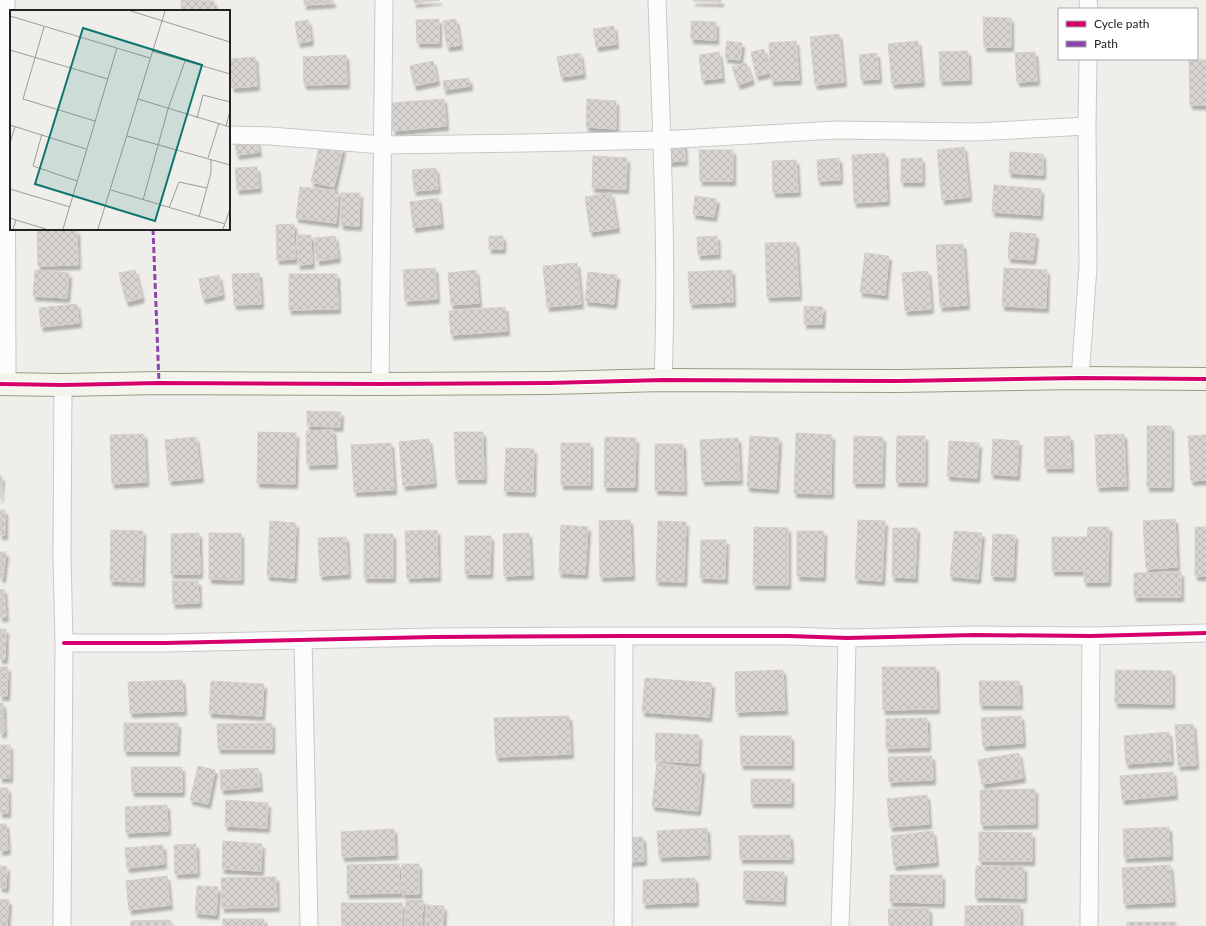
<svg xmlns="http://www.w3.org/2000/svg" width="1206" height="926" font-family="Lato,sans-serif">
<style>
.building{fill:url(#building-cross-hatch);stroke:#d3d0cc;filter:url(#shadow)}
.lines{fill:none;stroke-linecap:round;stroke-linejoin:round}
.street-casing{stroke:#c9c8c7;stroke-width:19}
.secondary-casing{stroke:#999a82;stroke-width:24}
.street{stroke:#fdfcfc;stroke-width:17}
.secondary{stroke:#f4f4ed;stroke-width:22}
.quiet{stroke:#8e44ad;stroke-width:3;stroke-dasharray:6 3;stroke-linecap:butt}
.cycleway-casing{stroke:#fff;stroke-width:6}
.cycleway{stroke:#d6006c;stroke-width:4}
.inset-road{fill:none;stroke:#9e9c9b;stroke-width:1}
.view{fill:#0f766e;fill-opacity:0.15;stroke:#0f766e;stroke-width:2}
.inset-edge{fill:none;stroke:#222;stroke-width:2}
</style>
<defs>
<pattern id="building-cross-hatch" width="8" height="8" patternUnits="userSpaceOnUse"><rect width="8" height="8" fill="#d7d4d2"/><path d="M0 0l8 8M0 8l8-8" fill="none" stroke="#b8b6b4"/></pattern>
<filter id="shadow"><feDropShadow dx="2.5" dy="4.5" stdDeviation="1" flood-color="#0004"/></filter>
</defs>
<rect width="100%" height="100%" fill="#f0eeeb"/>
<path class="building" d="M181 0 214 1V11H181Z
M304 0H333V3L304 5Z
M414 0H440L414 3Z
M693 0H721V2L693 1Z
M983 17 1011 18V47H984Z
M439 19V43H417L416 20Z
M456 19 460 45 447 47 443 21Z
M308 20 311 41 298 43 295 22Z
M691 21 716 22V40L691 39Z
M614 26 616 44 596 47 593 29Z
M839 34 844 82 815 85 810 37Z
M727 41 742 43 740 60 725 58Z
M796 41 799 80 771 81 769 43Z
M918 41 922 82 892 84 888 44Z
M764 49 769 73 756 76 751 52Z
M968 51 969 80 940 81 939 52Z
M719 52 722 78 702 80 699 55Z
M1035 52 1037 81 1017 82 1015 53Z
M580 53 583 74 561 77 557 57Z
M877 53 879 79 861 80 859 55Z
M346 55 347 84 304 85 303 57Z
M255 57 257 86 232 88 229 59Z
M1189 60H1206V105H1190Z
M433 61 437 81 414 86 410 66Z
M746 63 752 80 738 85 732 67Z
M469 78 470 86 444 90 443 81Z
M444 99 446 126 393 131 391 103Z
M587 99 616 101V129L586 127Z
M257 140 259 152 237 155 235 143Z
M320 143 343 148 334 187 311 182Z
M684 143 685 161 666 162 665 144Z
M964 147 969 197 942 200 937 150Z
M699 150H733V181H700Z
M1010 152 1043 154V175L1009 173Z
M885 153 887 201 854 203 852 155Z
M593 156 627 158 626 189 592 188Z
M839 158 840 180 818 181 817 160Z
M922 158V182H901V159Z
M796 160 798 192 773 193 772 161Z
M257 167 259 188 237 190 235 168Z
M436 168 438 189 414 191 412 170Z
M994 185 1041 189 1040 215 992 212Z
M300 187 339 191 336 223 296 218Z
M341 193H360L359 226 341 225Z
M611 193 617 228 590 232 585 197Z
M695 196 717 199 714 217 693 214Z
M438 198 441 224 413 228 410 202Z
M294 224 295 259 277 260 276 225Z
M77 230 78 265 38 266 37 231Z
M1010 232 1036 234 1033 260 1008 258Z
M297 235H311L312 264 298 265Z
M335 236 338 258 317 261 314 238Z
M489 236H503V249H489Z
M717 236 718 254 698 255 697 237Z
M796 242 799 296 767 297 765 243Z
M963 244 967 305 940 307 936 245Z
M865 253 889 256 885 295 860 292Z
M577 263 581 304 547 307 543 266Z
M435 268 437 299 405 301 403 270Z
M1004 268 1047 270 1046 308 1002 306Z
M35 270 69 273 67 298 33 296Z
M135 270 142 298 126 302 119 273Z
M476 270 479 303 451 305 448 273Z
M732 270 733 302 690 304 688 272Z
M928 271 931 309 905 311 902 273Z
M588 272 617 275 614 304 585 301Z
M259 273 261 304 234 305 232 274Z
M289 274H337L338 309 289 310Z
M219 275 222 295 203 299 199 279Z
M77 304 79 323 41 327 39 308Z
M804 306 823 307 822 324H804Z
M505 307 507 331 451 335 449 311Z
M307 411 341 412 340 427 307 426Z
M1147 426H1171V487H1147Z
M333 430 335 464 307 465 306 431Z
M258 432 296 433 295 484 257 483Z
M454 432H483L484 479H456Z
M796 433 832 435 831 494 794 493Z
M144 434 146 482 112 484 110 435Z
M1124 434 1126 486 1097 487 1095 435Z
M1206 435V480L1191 481 1188 436Z
M750 436 779 438 776 489 747 487Z
M854 436 883 437 882 483H853Z
M897 436H925V482H896Z
M1070 436 1071 468H1045L1044 437Z
M196 437 201 478 169 481 165 440Z
M605 437 636 438 635 487H604Z
M738 438 740 480 702 481 700 440Z
M429 439 434 483 403 486 399 442Z
M993 439 1019 441 1017 476 991 474Z
M949 441 979 443 977 478 947 476Z
M391 443 394 490 354 492 351 445Z
M561 443H590V485H561Z
M655 444H683L684 491 655 490Z
M506 448 534 449 533 492 504 491Z
M0 476H2L0 498Z
M0 510H5V535H0Z
M1175 519 1177 567 1146 569 1143 521Z
M630 520 632 576 600 577 599 521Z
M858 520 885 521 882 581 855 579Z
M270 521 296 523 294 578 267 576Z
M658 521 686 522 684 582 656 581Z
M561 525 588 527 585 574 559 573Z
M754 527 788 528V585H753Z
M1088 527H1109L1108 582H1084V571H1052V537H1087Z
M1195 527H1206V576H1195Z
M893 528H917L915 578 892 577Z
M111 530 143 531 142 582 110 581Z
M437 530 438 577 407 578 405 531Z
M797 531H824L823 577 797 576Z
M954 531 982 533 978 579 950 576Z
M199 533 200 574H171V534Z
M209 533H241V580L209 579Z
M529 533 531 575 504 576 503 534Z
M364 534H393V578H364Z
M993 534 1015 535 1013 577 991 576Z
M465 536H491L490 574H465Z
M346 537 348 574 320 576 318 538Z
M701 540H726L725 579 700 578Z
M0 552H6L3 578 0 577Z
M1181 572V597H1134V573Z
M172 581H198L199 603 173 604Z
M4 589 6 617H0V590Z
M0 629H6L5 659H0Z
M0 667H8L7 696H0Z
M882 667H936L937 709 883 710Z
M783 670 785 710 736 712 735 672Z
M1115 670 1172 671V704L1115 703Z
M645 678 712 683 709 717 642 712Z
M182 680 184 711 130 713 128 682Z
M211 681 264 684 262 716 209 713Z
M979 681H1019L1020 705H980Z
M0 703H3L4 733H0Z
M569 716 571 754 496 757 494 718Z
M1021 716 1023 743 983 746 981 718Z
M927 718 928 747 886 748V719Z
M124 723H178L177 751H124Z
M272 723V749H218L217 724Z
M1193 724 1196 765 1178 766 1175 725Z
M1169 732 1171 761 1126 764 1124 736Z
M656 733 699 735 698 763 655 761Z
M740 736H791V765H741Z
M0 745H10V778H0Z
M1019 753 1023 778 982 784 978 760Z
M932 756 933 780 889 782 888 757Z
M657 763 702 769 698 811 652 806Z
M198 766 215 770 208 804 190 800Z
M131 767H182V792H132Z
M258 768 260 787 221 790 220 770Z
M1173 772 1175 795 1122 800 1120 776Z
M751 779H791V803H751Z
M0 788H8V813H0Z
M1035 789V824L981 825 980 790Z
M927 795 929 824 890 827 887 799Z
M226 800 268 803 267 828 225 826Z
M167 805 168 831 126 833 125 807Z
M0 824H6L8 850 0 851Z
M1169 827 1170 856 1124 858 1123 829Z
M707 828 708 855 659 857 657 831Z
M394 829 395 855 342 857 341 832Z
M933 831 936 862 894 866 891 836Z
M979 832 1032 833V861H979Z
M790 835 791 859H740L739 836Z
M643 837 644 861 628 862 626 838Z
M223 841 262 844 261 871 222 869Z
M196 844 197 873 175 874 174 845Z
M163 845 164 864 127 868 125 848Z
M399 864 400 893 347 894V865Z
M402 864H419V894H402Z
M1170 865 1173 902 1124 904 1122 868Z
M0 866 7 867 6 888 0 887Z
M976 866 1024 867V898L975 897Z
M744 871 784 872 783 901 743 899Z
M890 875H942V903L890 902Z
M167 876 170 905 129 910 126 881Z
M276 877 277 907 222 908 221 878Z
M695 878 696 902 643 904V880Z
M197 886 218 887 216 915 195 913Z
M0 899 9 900 7 926H0Z
M406 900H423L422 926H405Z
M341 903H402V926H342Z
M427 905 444 906 443 926H426Z
M1020 905V926H965V906Z
M929 908V926H889L888 909Z
M223 919H264V926H223Z
M170 920 171 926H131V921Z
M1127 922H1176V926H1127Z"/>
<g class="lines">
<defs>
<path id="street" d="M6 0C7 128 6 256 7 384
M657 0C661 126 668 254 663 380
M1088 0 1089 9
M229 135 270 136 383 145 526 143 662 140 836 130 975 132 1087 126
M1080 378 1088 267 1087 126 1088 59
M380 384 384 0
M303 640 309 926
M64 643H165L434 637 624 636H789L847 638 974 635 1091 636 1206 633
M62 926 64 643 62 557 63 385
M623 926 624 636
M840 926 844 804 847 638
M1089 926 1091 636"/>
<path id="secondary" d="M0 384 63 385 159 383 380 384 549 383 663 380 898 381 1080 378 1206 379"/>
</defs>
<use href="#street" class="street-casing"/>
<use href="#secondary" class="secondary-casing"/>
<use href="#street" class="street"/>
<use href="#secondary" class="secondary"/>
<path class="quiet" d="M153 229 159 383"/>
<defs>
<path id="cycleway" d="M0 384 63 385 159 383 380 384 549 383 663 380 898 381 1080 378 1206 379
M64 643H165L434 637 624 636H789L847 638 974 635 1091 636 1206 633"/>
</defs>
<use href="#cycleway" class="cycleway-casing"/>
<use href="#cycleway" class="cycleway"/>
</g>
<g transform="translate(10 10)">
<rect width="220" height="220" fill="#f0eeeb"/>
<path class="inset-road" d="M121 1 220 32M0 6 140 48M34 17 13 89 85 111M0 40 98 69M142 41 220 64M128 89 220 117M187 108 193 85 220 92M0 115 76 139M216 116 220 101M32 124 23 156 67 171M117 126 220 155M0 133 5 116M198 148 209 113M0 179 60 197M101 180 215 214M133 190 158 99 175 51M159 198 169 172 197 178M189 207 201 163V149M0 208 6 210 3 219M6 210 36 219M53 219 107 38M88 219 155 1M213 219 220 199"/>
<path class="view" d="M73 18 192 55 145 211 25 174Z"/>
<rect width="220" height="220" class="inset-edge"/>
</g>
<rect x="1058" y="8" width="140" height="52" fill="#ffffff" stroke="#a7a7a7"/>
<rect x="1066" y="21" width="20" height="6" fill="#d6006c" stroke="#a7a7a7"/>
<text x="1094" y="28" font-size="12" fill="#222222">Cycle path</text>
<rect x="1066" y="41" width="20" height="6" fill="#8e44ad" stroke="#a7a7a7"/>
<text x="1094" y="48" font-size="12" fill="#222222">Path</text>
</svg>
